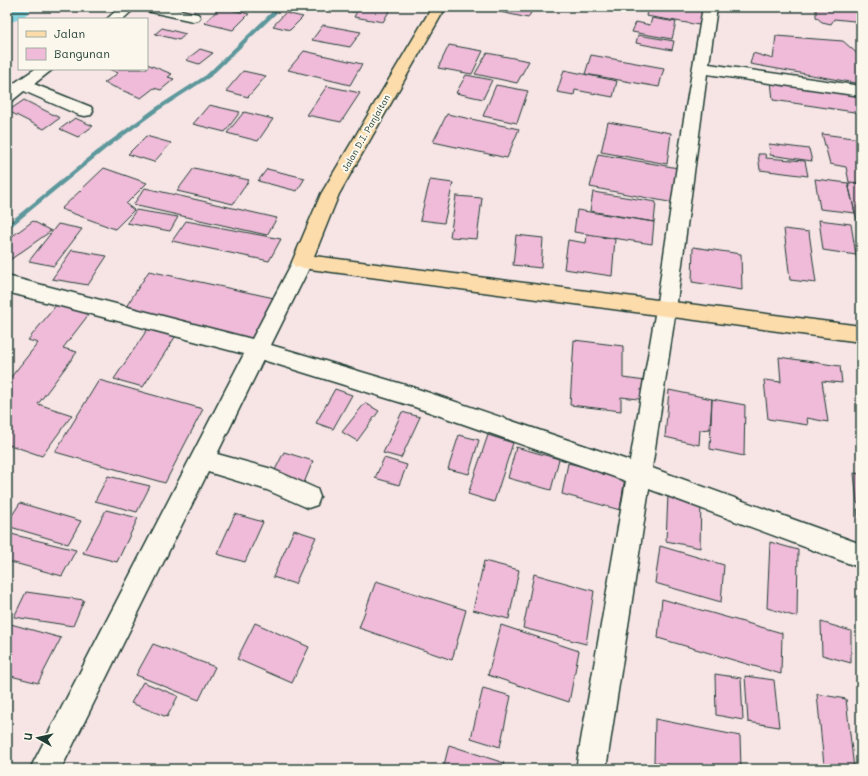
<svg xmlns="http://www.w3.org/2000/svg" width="868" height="776" font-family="Mali,sans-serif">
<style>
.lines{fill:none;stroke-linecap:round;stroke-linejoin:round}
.stream{fill:#5b979b;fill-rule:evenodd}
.river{fill:#83d3e0;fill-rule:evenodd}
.building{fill:#efbbd8;stroke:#1f3d34}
.minor-casing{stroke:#1f3d34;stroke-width:3}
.primary-casing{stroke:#1f3d34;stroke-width:3}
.minor{fill:#fbf7ec;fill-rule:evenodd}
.primary{fill:#fddcac;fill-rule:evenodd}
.labels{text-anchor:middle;stroke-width:4;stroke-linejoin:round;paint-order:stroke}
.far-street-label{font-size:9px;fill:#1f3d34;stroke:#fbf7ec}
</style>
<rect width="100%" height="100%" fill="#f7e5e6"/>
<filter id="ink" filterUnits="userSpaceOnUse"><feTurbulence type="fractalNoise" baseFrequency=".025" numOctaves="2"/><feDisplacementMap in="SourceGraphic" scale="8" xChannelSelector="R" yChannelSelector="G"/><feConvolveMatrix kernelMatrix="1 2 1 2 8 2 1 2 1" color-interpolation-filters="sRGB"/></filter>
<g filter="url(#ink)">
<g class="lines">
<path class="stream" d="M277 7H283L210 77 159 110 107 148 7 230V224L103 146 155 108 206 75Z"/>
<path class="river" d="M7 7H33C26 17 18 20 7 23Z"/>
</g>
<path class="building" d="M221 7 249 14 233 30 204 23Z
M321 7H357L354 12Z
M359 7H386L391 8 383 22 354 17Z
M498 7H534L528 18 496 11Z
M648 7H707L705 26 646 16Z
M816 7H861V27L854 21 834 19 831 24 822 22 816 17Z
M285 13 303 17 290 30 273 26Z
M652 18 676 22 672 39 632 32 636 22 650 25Z
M323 25 361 32 350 47 312 40Z
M162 28 186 34 179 40 155 34Z
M638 35 674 41 672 50 636 43Z
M776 36 843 41 861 57V84L750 64 753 53 773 59Z
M449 45 483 51 472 74 438 68Z
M200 49 213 53 199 64 186 60Z
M304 51 362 64 350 85 288 70Z
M487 53 529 61 517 83 475 74Z
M591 55 664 68 659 87 585 74Z
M147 64 172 74 168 77 174 79 161 90 154 88 141 98 104 83 118 73 109 69H147Z
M564 70 617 81 613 97 575 90 574 95 557 92Z
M243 71 266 76 248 97 226 91Z
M466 75 492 80 483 99 456 93Z
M771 81 861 97V113L773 100Z
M496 85 528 91 517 123 483 116Z
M327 86 360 93 341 122 307 115Z
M24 100 60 118 44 129 8 111Z
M209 105 240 112 225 132 193 124Z
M244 112 273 119 258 141 227 133Z
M447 114 519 129 507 158 433 142Z
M75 118 93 126 78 137 60 129Z
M608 122 671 133 667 164 601 152Z
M822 134 861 139V183L849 182 846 167 830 164Z
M146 136 171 143 154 162 128 154Z
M769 144 809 149 812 161 770 155Z
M598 154 678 168 674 203 590 187Z
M758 154H765L766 158 805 161 808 176 760 170Z
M104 168 147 183 126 204 134 210 115 229 61 209Z
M194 168 249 180 233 204 177 191Z
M267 169 305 178 297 191 258 181Z
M815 179 848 183 855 213 820 209Z
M430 180 453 183 444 223 420 220Z
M848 183 861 184V232L855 213Z
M145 188 277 218 267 235 133 205Z
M593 192 656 202 654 222 590 211Z
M456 196 482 198 477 239 450 237Z
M136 210 178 217 170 231 127 223Z
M577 210 654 222 652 244 574 232Z
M819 220 851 224 856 255 823 250Z
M33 221 51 231 7 262V240Z
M186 221 281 239 269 261 172 241Z
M58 224 82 229 54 266 29 261Z
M784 229 809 232 816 283 790 280Z
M516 235 543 238 541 268 513 265Z
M587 235 615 239 612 276 564 269 568 240 586 243Z
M693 247 741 254 742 290 692 282Z
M72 250 107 256 88 285 52 279Z
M856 255H861V283Z
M149 271 274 298 253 339 124 310Z
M57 304 89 314 63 348 77 352 38 404 72 415 42 456 7 444V382L38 343 28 340Z
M149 327 177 334 143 387 114 379Z
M574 340 623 346V378L646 381 647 400 621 397V411L570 405Z
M779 357 840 366 842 383 822 381 828 422 807 418 808 425 768 419 764 380 781 382Z
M99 380 203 409 165 483 55 452Z
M335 389 352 395 333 429 316 423Z
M669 390 712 399 710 429 700 430 699 445 665 437Z
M712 399 745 405 744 456 710 449Z
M365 403 379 411 357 441 342 432Z
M402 412 420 417 401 458 383 453Z
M459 435 479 440 469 474 448 469Z
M488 435 513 443 494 502 468 494Z
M516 447 559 459 551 490 508 478Z
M284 452 313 461 304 483 273 474Z
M384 458 407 465 399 485 375 478Z
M568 463 625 477 620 510 562 494Z
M854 473 861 474V504L857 503Z
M108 476 150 486 137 512 95 501Z
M668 494 701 500 700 548 666 541Z
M20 503 81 521 68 544 7 526V523Z
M857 509 861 510V545Z
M106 510 138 518 117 562 83 553Z
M235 514 263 522 245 562 217 554Z
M294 530 316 537 295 584 273 577Z
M7 533 76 550 62 576 7 561Z
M770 542 798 550 797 617 767 608Z
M660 546 724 565 721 602 655 583Z
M484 561 519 570 509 619 473 610Z
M534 574 594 591 586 644 523 628Z
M376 581 466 610 452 660 359 628Z
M26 592 84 600 73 626 14 617Z
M662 599 782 633 781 674 658 638Z
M821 622 851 631V663L822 655Z
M7 623 61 638 38 683 7 675Z
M255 623 309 647 292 683 237 659Z
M501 625 579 651 569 702 488 675Z
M153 644 215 667 199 700 136 675Z
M715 674 741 678 743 720 716 715Z
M745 676 774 680 779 727 748 722Z
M143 682 178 696 167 717 131 703Z
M483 688 511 696 500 747 471 738Z
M817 694 846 699 854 769H843L824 765Z
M655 719 740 736 741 769H688L654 762Z
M449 745 504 763 502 769H443Z"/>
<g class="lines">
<defs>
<path id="minor" d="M120 7H136L123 19H107Z
M140 7H167L198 14 200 17 198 20 193 21 142 10Z
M703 7H717L709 64 861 86V96L707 74 676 309 652 468 861 544V568L649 489 606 769H576L626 481 412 406 263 360 217 454 272 469 317 489 320 497 317 505 308 508 267 490 208 472 61 769H30L244 354 7 292V276L252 339 295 257 302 255 309 257 312 262 271 345 412 387 630 461 656 309 683 125Z
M35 69H53L34 84 91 107 93 111 91 115 85 116 79 115 24 91 13 100 7 101V88Z"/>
<path id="primary" d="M432 7H446L339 194 314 256 861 326V342L295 267 292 262 321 194Z"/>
</defs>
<use href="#minor" class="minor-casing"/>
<use href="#primary" class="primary-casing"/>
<use href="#minor" class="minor"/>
<use href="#primary" class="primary"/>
</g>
</g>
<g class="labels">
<g class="far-street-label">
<text transform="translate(366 133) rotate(-60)" y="3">Jalan D.I. Panjaitan</text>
</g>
</g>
<rect width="868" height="776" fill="none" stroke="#fbf7ec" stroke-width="24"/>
<rect x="12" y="12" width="844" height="752" fill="none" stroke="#1f3d34" stroke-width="1.5" filter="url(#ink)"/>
<rect x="18" y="18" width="130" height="52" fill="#fbf7ec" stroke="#a3ada2"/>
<rect x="26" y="31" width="20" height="6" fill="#fddcac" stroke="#a3ada2"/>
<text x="54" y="38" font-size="12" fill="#1f3d34">Jalan</text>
<rect x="26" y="48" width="20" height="12" fill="#efbbd8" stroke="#a3ada2"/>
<text x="54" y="58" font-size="12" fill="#1f3d34">Bangunan</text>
<g transform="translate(38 738) rotate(278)" stroke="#fbf7ec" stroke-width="3" paint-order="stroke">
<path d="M0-3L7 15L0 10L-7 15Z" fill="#1f3d34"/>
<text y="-6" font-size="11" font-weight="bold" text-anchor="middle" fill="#1f3d34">U</text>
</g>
</svg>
